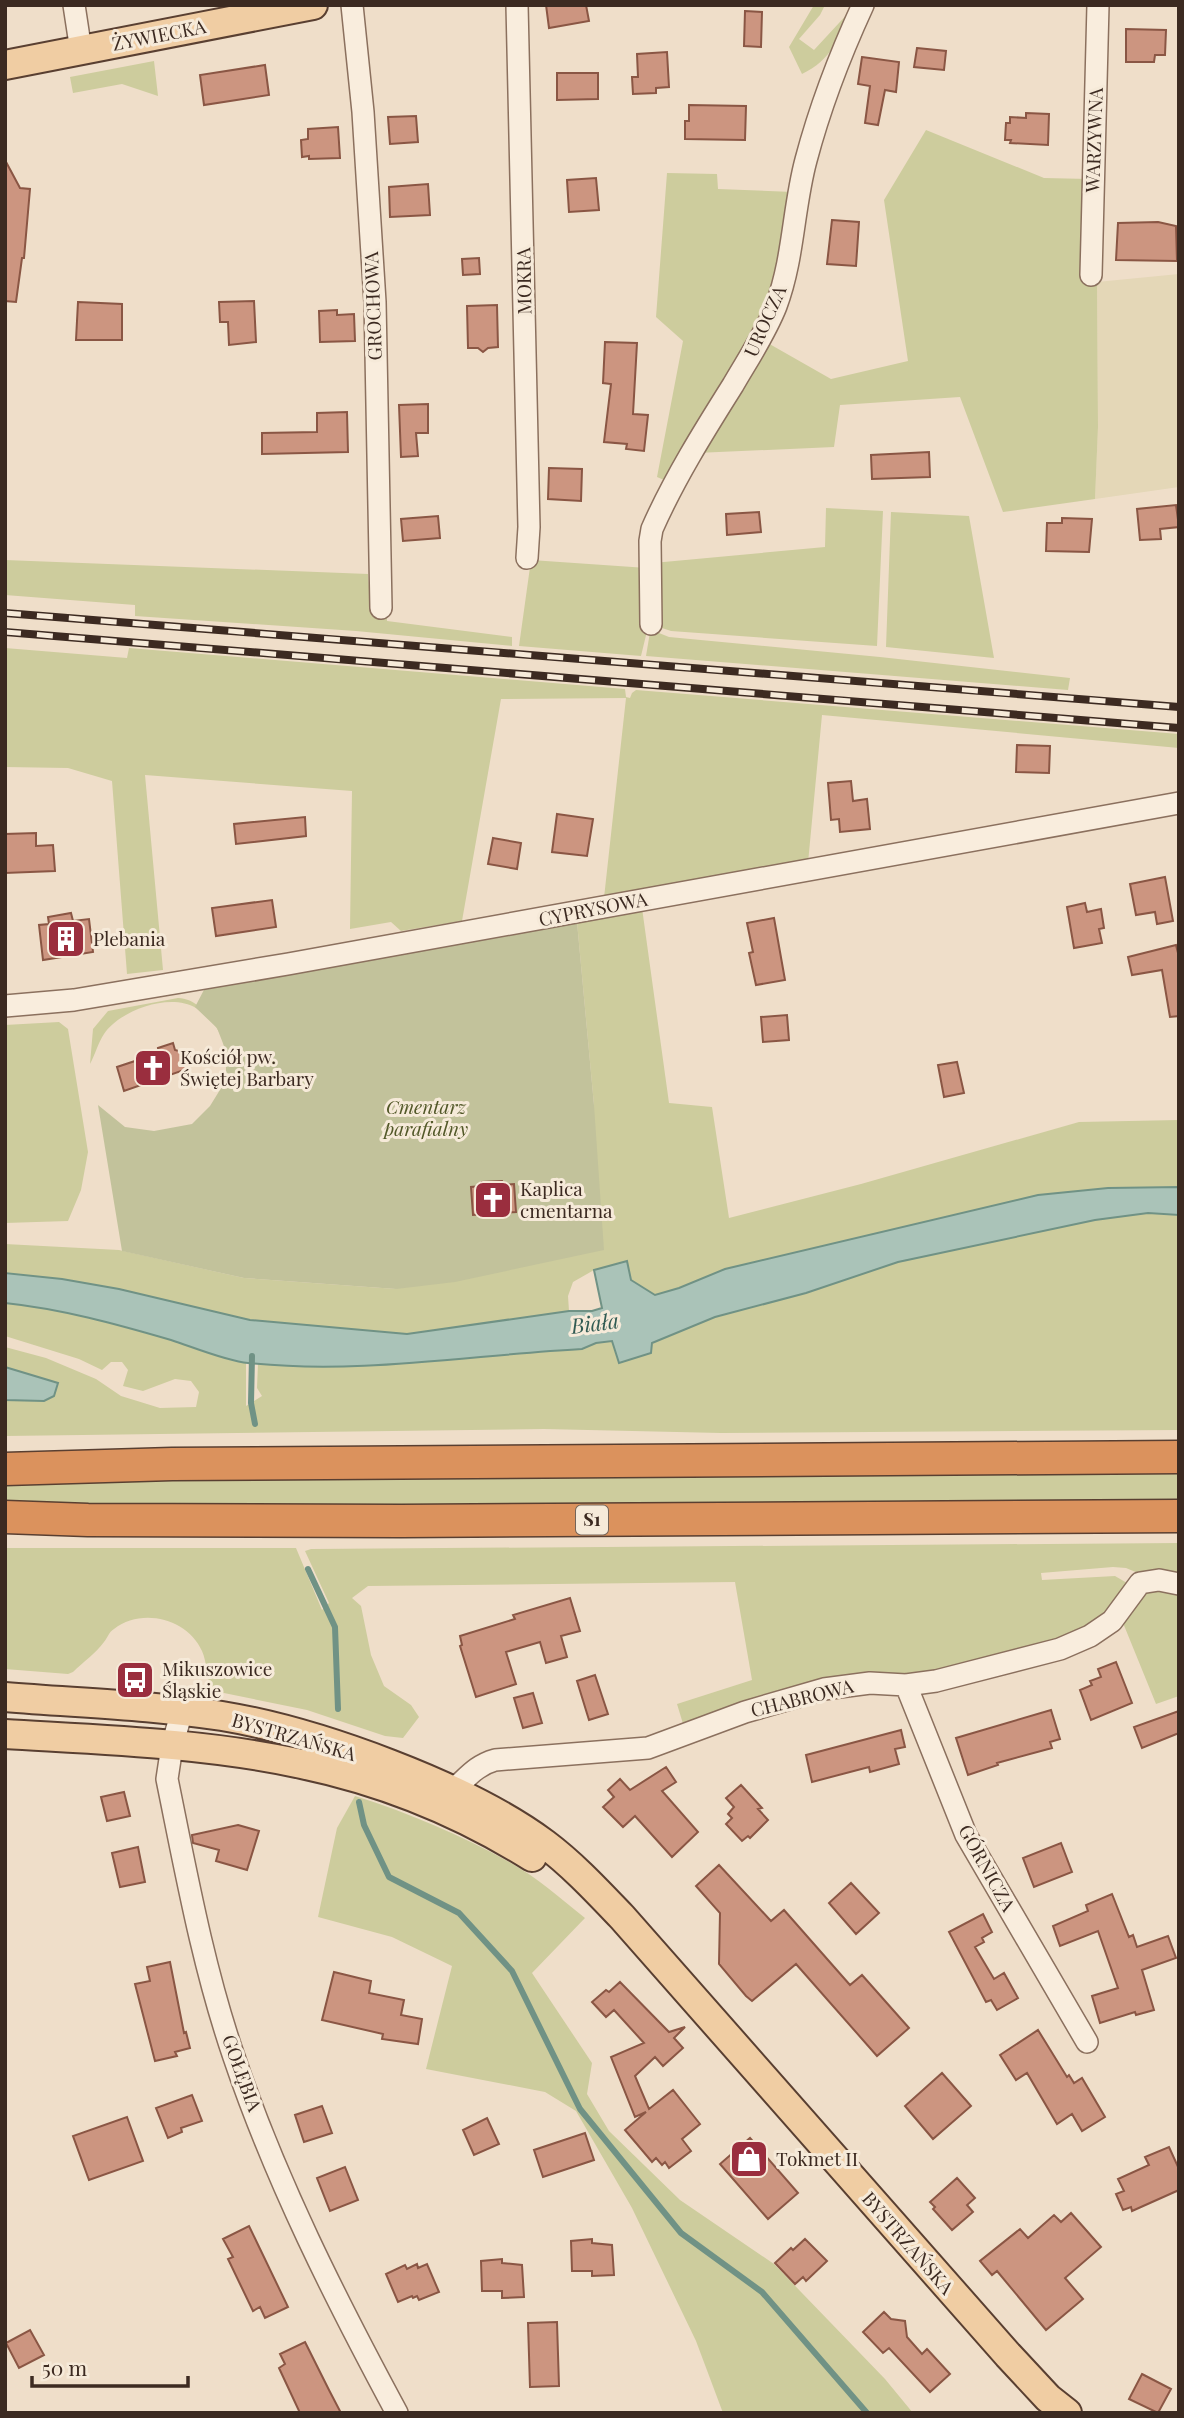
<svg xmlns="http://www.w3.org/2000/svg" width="1184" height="2418" font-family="'Playfair Display',serif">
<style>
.farmland{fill:#e4d7b7}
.green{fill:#cdcc9d}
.cemetery{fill:#c2c29b}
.water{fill:#aac3b8;stroke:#709285;stroke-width:2}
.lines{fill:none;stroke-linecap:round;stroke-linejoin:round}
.stream{stroke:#709285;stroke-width:6}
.building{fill:#cc9580;stroke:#8a5644;stroke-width:2}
.minor-casing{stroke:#8b705e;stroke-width:24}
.major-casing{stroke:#593f31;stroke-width:32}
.highway-casing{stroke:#593f31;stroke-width:35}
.minor{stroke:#f9eddd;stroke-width:21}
.major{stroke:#f0cda3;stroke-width:28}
.highway{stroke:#db925d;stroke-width:32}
.rail-casing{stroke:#3c2a21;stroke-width:8}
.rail{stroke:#f6ead9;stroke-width:5;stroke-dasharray:16;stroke-linecap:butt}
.labels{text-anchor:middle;stroke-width:6;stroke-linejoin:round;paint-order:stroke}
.shield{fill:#f6ead9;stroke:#746458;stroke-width:2}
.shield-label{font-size:18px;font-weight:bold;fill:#3c2a21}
.street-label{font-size:19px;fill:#3c2a21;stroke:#f6ead9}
.poi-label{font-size:19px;fill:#3c2a21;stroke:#f6ead9;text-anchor:start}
.park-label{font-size:19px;font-style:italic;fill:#525828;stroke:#f6ead9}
.water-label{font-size:21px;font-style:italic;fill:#315b53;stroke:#f6ead9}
</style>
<rect width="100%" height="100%" fill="#efdec9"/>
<path class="farmland" d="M1179 274V487L1095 499 1098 427 1097 282Z"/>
<path class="green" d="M814 5H825L820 15 799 39 814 50 851 10C839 39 831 60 802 74L789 47Z
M154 61 158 96 122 84 73 93 70 77Z
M926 130 1044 178 1089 179 1097 282 1098 427 1095 499 1003 512 960 397 840 405 834 447 696 453 766 342 831 379 908 361 884 200Z
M667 173 717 174 718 189 793 192 772 305 671 483 657 477 683 341 656 317Z
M826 508 883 511 877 646 671 631 659 627 653 563 825 547Z
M891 512 969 516 994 658 886 647Z
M5 560 368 574 371 612 387 616V621L512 637V646L356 631 135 616V605L5 595Z
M531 560 647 568 648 627 641 656 519 646Z
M654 631 669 637 880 657 1070 678 1068 690 646 656 650 632Z
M5 648 127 658 129 648 625 689 626 697 630 698 632 693 636 690 1179 734V748L822 715 808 863 604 898 626 698 501 699 462 921 401 931 391 922 350 929 352 791 145 775 163 970 127 974 112 781 68 768 5 767Z
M642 908 669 1103 712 1107 729 1218 861 1184 1079 1122 1179 1120V1187L1108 1188 1038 1195 725 1269 679 1288 655 1295 631 1280 626 1261 594 1270 573 1282 568 1296 569 1311 407 1334 250 1320 119 1289 62 1279 5 1273V1244L119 1250 244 1278 396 1289 594 1105 577 922Z
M178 998C203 999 206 1023 228 1027L226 1080C226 1062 227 1042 216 1027 212 1021 203 1013 196 1008 170 992 120 1010 104 1034 98 1043 95 1055 90 1064L93 1029 108 1011Z
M59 1022 68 1029 88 1152 81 1190 68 1221 5 1223V1025Z
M1148 1213 1179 1215V1430L721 1433 544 1429 5 1436V1400L44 1401 57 1383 5 1367V1347L46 1358 96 1379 121 1396 160 1408 196 1407 199 1392 191 1381 175 1379 143 1391 123 1386 128 1370 122 1362H111L102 1370 79 1359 5 1336V1303C88 1312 167 1338 246 1363V1406L262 1396 257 1388 258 1363C367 1372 474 1355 582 1349L596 1343 612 1341 618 1362 652 1343 715 1317 806 1293 898 1262 1095 1220Z
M1179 1470V1503L652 1507 5 1504V1483L232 1476Z
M1179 1543V1575L1163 1572 1138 1573 1126 1568 1113 1567 1041 1573 1042 1580 1115 1576 1127 1583 1128 1587 1105 1617 1061 1643 684 1727 677 1704 752 1680 735 1582 368 1586 352 1598 361 1606 371 1655 384 1686 411 1705 419 1717 403 1738 385 1736 307 1710 219 1692 211 1687C206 1676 207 1662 202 1651 188 1619 142 1607 114 1629 109 1632 108 1637 104 1642 96 1653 83 1662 73 1672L68 1674 5 1669V1548H296L322 1610 329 1603 305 1551 311 1549Z
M1151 1587 1179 1592V1696L1156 1704 1121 1618Z
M355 1796C409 1813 461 1835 511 1863 538 1878 561 1899 585 1918L532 1973 592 2063 587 2094 609 2131 680 2200 774 2264 885 2379 913 2413H723L696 2341 632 2208 576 2111 545 2092 426 2069 452 1966 392 1937 318 1917 337 1828Z"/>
<path class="cemetery" d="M577 922 594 1105 604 1250 455 1282 396 1289 244 1278 122 1251 98 1105 125 1127 154 1131 192 1124 210 1106 226 1080V1051L217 1028 195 1007 206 986Z"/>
<path class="water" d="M1179 1187V1215L1148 1213 1095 1220 898 1262 806 1293 715 1317 652 1343 651 1353 619 1363 612 1341 596 1343 582 1349C471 1355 359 1375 248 1363 226 1361 193 1347 171 1340 116 1324 62 1309 5 1303V1273L62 1279 119 1289 250 1320 407 1334 569 1311H592L602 1308 594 1270 627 1261 631 1280 655 1295 679 1288 725 1269 1038 1195 1108 1188Z
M5 1367 58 1383 54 1396 44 1401 5 1400Z"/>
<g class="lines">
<path class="stream" d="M252 1356 251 1403 255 1424
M308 1569 335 1627 338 1709
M359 1802 364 1825 389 1877 459 1913 512 1971 580 2109 681 2233 762 2292 867 2413"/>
</g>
<path class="building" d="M546 5H586L589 21 549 28Z
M745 11 762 12 761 47 744 46Z
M1126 29 1166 30 1165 55H1155L1154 62H1126Z
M917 48 946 51 944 70 914 67Z
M667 52 669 87 656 88V93L633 94 632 77H638L637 54Z
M862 57 899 62 896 92 885 90 878 125 865 123 870 86 858 84Z
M265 65 269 95 204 105 200 75Z
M557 73H598V99L557 100Z
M689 105 746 106 745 140 685 139V121H689Z
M1026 113 1049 114 1048 145 1010 143 1011 140H1005L1006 123H1010V117L1026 118Z
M416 116 418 142 390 144 388 117Z
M338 127 340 158 309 159V156L302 157 301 140 308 139V129Z
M5 160 20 188 30 189 24 258H22L16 302 5 301Z
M596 178 599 210 569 212 567 180Z
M428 184 430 215 390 217 389 187Z
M832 220 859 222 856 266 827 264Z
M1158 222 1176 226 1177 261 1116 260 1118 223Z
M479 258 480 274 463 275 462 259Z
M254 301 256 342 229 345 228 322H220L219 302Z
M78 302 122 304V340H76Z
M497 305 498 347 488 348 483 352 478 348H468L467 306Z
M337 310V315L354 314 355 341 320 342 319 311Z
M605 342 637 343 633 414 648 415 644 451 626 449 627 444 604 442 611 384 603 383Z
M428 404V433H416L418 456 401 457 399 405Z
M347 412 348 452 262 454V433L317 432V413Z
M929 452 930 477 872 479 871 455Z
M549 468 582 469 581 501 548 499Z
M1176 505 1179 527 1160 529 1161 539 1140 540 1137 509Z
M759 512 761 532 727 535 726 514Z
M438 516 440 538 403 541 401 519Z
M1062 518 1092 519 1089 552 1046 551 1047 523H1062Z
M1017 745 1050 746 1049 773 1016 772Z
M851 781 853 801 867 799 870 829 840 832 839 819 831 820 828 783Z
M557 814 593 819 587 856 552 852Z
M305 817 306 836 236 844 234 824Z
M36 833V846L53 845 55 871 5 873V834Z
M493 838 521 843 517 869 488 864Z
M1165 877 1173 921 1157 924 1155 912 1136 915 1130 884Z
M272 900 276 927 216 936 212 908Z
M1085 903 1087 912 1101 909 1104 928 1099 929 1102 943 1074 948 1067 907Z
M71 913 73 921 89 919 93 952 43 960 39 925 49 924 48 917Z
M774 918 785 980 756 985 749 953 753 952 747 923Z
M1176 945 1179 957V1016L1170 1017 1162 970 1132 975 1128 957Z
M787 1015 789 1040 763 1042 761 1017Z
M173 1043 175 1050 189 1054 191 1063 187 1069 124 1091 117 1067 159 1053 158 1048Z
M957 1062 964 1093 944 1097 938 1065Z
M502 1181 503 1185 514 1184 516 1212 473 1215 471 1187 482 1186V1182Z
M570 1598 580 1631 561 1636 567 1657 546 1663 540 1642 506 1652 516 1684 476 1697 460 1646 462 1645 460 1636 515 1619 513 1615Z
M1116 1662 1132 1703 1091 1720 1080 1690 1092 1685 1090 1681 1101 1677 1098 1669Z
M595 1675 608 1714 589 1720 577 1681Z
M533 1693 542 1723 523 1728 514 1698Z
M1051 1710 1060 1739 1050 1742 1052 1748 997 1763 998 1765 968 1775 956 1738Z
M1179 1711V1733L1142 1748 1134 1727Z
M901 1730 905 1747 895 1749 899 1764 870 1772 869 1767 812 1782 806 1755Z
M666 1767 676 1782 662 1791 698 1832 672 1857 635 1816 623 1827 603 1807 614 1797 608 1790 620 1779 630 1790Z
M741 1785 762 1808 758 1809 768 1820 750 1838 748 1836 742 1841 726 1824 732 1818 728 1814 734 1807 726 1798Z
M124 1792 130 1816 107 1821 101 1797Z
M238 1825 259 1831 247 1870 216 1861 219 1850 193 1843 192 1835Z
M1061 1843 1072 1872 1034 1887 1023 1858Z
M138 1847 145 1882 120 1887 112 1853Z
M719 1865 771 1921 784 1910 850 1985 862 1975 909 2028 877 2056 796 1964 752 2001 746 1996 719 1964 720 1913 696 1886Z
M851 1883 879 1913 856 1934 829 1903Z
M1112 1894 1129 1937 1133 1935 1137 1947 1168 1936 1176 1958 1142 1970 1154 2010 1136 2015 1135 2012 1100 2023 1092 1996 1118 1988 1098 1931 1060 1946 1053 1926 1088 1911 1086 1905Z
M983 1914 992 1932 982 1938 984 1942 975 1947 994 1979 1004 1973 1018 1998 997 2010 991 2000 986 2002 949 1932Z
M170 1962 184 2033 186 2032 190 2048 175 2052 177 2056 155 2061 135 1984 150 1981 147 1967Z
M334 1972 371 1981 369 1993 404 2000 401 2015 422 2019 418 2044 382 2039 383 2034 322 2020Z
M620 1982 669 2032 685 2027 674 2038 683 2048 663 2066 655 2057 635 2076 649 2109 673 2090 700 2124 682 2139 691 2151 669 2168 665 2162 662 2165 656 2158 652 2162 625 2130 646 2112 635 2117 611 2057 644 2043 614 2010 606 2017 592 2002 606 1990 609 1992Z
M1038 2030 1067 2077 1069 2075 1074 2083 1082 2078 1105 2117 1082 2131 1072 2114 1057 2124 1027 2073 1016 2080 1000 2055Z
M942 2073 971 2106 933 2139 905 2106Z
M192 2095 202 2121 181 2128 182 2132 168 2138 156 2108Z
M322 2106 332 2133 304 2142 295 2115Z
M127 2117 143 2161 89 2180 73 2136Z
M487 2118 499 2144 474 2155 463 2130Z
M585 2133 594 2160 543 2177 534 2150Z
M750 2138 798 2193 768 2219 720 2164Z
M1169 2147 1179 2169V2190L1132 2211 1131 2207 1123 2210 1116 2194 1124 2191 1118 2179 1149 2165 1145 2157Z
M345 2167 358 2200 330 2211 317 2178Z
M957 2178 975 2198 967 2205 973 2212 952 2230 933 2209 935 2207 930 2202Z
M1071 2213 1101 2247 1065 2278 1083 2299 1046 2330 997 2271 992 2275 980 2261 1020 2229 1028 2238 1054 2215 1061 2222Z
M249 2226 288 2307 265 2318 260 2307 253 2311 228 2259 233 2257 223 2239Z
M592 2239V2243L612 2245 614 2275 592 2276V2271H572L571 2241Z
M805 2239 827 2261 806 2281 803 2277 795 2284 775 2263 791 2248 793 2250Z
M502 2259V2263L522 2265 524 2297 502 2298V2291H482L481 2261Z
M417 2264 418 2268 427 2264 439 2292 419 2300 417 2296 413 2298 412 2296 398 2302 386 2274 405 2265 407 2269Z
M884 2312 891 2319 905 2321 907 2337 922 2354 927 2349 950 2374 930 2392 889 2348 883 2353 863 2332Z
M557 2322 559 2386 530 2387 528 2323Z
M30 2330 44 2355 19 2368 6 2343Z
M305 2342 329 2390 341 2413H300L279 2368 285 2364 280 2354Z
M1142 2374 1171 2389 1158 2413 1129 2399Z"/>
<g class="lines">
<defs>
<path id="minor" d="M74 5 81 51
M352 5 363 112 375 302 381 608
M517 5 529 527 527 558
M1091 275 1098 5
M651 624 650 541 652 529C674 479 704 431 733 385 748 359 765 334 776 306 794 258 793 208 806 160 820 107 840 55 863 5
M5 1006 74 1000 288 964 1179 803
M906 1685 966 1835 1087 2042
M182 1711 172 1746 167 1779C186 1872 203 1967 234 2057 276 2181 335 2298 397 2413
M442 1797C463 1786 470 1767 495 1760L648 1748 745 1712 824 1689 870 1683 906 1685 936 1681 1060 1649 1090 1636 1112 1621 1140 1583 1159 1580 1179 1584"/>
<path id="major" d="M5 65 313 5
M5 1697C77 1703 150 1705 222 1716 318 1732 467 1786 545 1844 573 1865 598 1892 622 1917L1008 2355 1048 2398 1067 2413
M5 1734C104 1740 205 1743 302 1764 383 1781 462 1813 532 1857"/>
<path id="highway" d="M5 1469 172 1464 1179 1457
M5 1517 88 1520 401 1521 1179 1516"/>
</defs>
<use href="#minor" class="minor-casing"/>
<use href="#major" class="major-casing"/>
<use href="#highway" class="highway-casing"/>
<use href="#minor" class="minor"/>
<use href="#major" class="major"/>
<use href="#highway" class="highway"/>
<defs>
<path id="rail" d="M5 613 1179 707
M5 632 1179 728"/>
</defs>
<use href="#rail" class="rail-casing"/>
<use href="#rail" class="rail"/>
</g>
<defs>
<symbol id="building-square" viewBox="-11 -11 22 22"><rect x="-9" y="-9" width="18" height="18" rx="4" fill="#9a2e3e" stroke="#f6ead9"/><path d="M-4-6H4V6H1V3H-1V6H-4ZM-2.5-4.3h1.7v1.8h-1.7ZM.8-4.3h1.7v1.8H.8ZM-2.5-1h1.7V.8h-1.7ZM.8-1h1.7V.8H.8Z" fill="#fff"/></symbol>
<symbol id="church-square" viewBox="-11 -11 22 22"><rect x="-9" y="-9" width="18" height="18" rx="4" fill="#9a2e3e" stroke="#f6ead9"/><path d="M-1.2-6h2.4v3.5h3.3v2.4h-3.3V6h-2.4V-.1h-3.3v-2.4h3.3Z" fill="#fff"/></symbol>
<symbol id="bus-square" viewBox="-11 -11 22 22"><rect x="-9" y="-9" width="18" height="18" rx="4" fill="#9a2e3e" stroke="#f6ead9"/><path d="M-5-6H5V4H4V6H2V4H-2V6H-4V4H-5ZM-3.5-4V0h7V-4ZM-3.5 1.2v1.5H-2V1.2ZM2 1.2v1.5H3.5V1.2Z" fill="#fff"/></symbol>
<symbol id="shop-square" viewBox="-11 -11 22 22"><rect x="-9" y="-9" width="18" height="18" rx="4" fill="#9a2e3e" stroke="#f6ead9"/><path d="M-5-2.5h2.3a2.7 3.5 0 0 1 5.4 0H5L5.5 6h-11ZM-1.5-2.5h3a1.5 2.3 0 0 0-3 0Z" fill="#fff"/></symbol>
</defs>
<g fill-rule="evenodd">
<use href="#building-square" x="44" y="917" width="44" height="44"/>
<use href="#church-square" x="131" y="1046" width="44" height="44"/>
<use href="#church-square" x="471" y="1178" width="44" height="44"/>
<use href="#bus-square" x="113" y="1658" width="44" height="44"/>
<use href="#shop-square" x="727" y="2137" width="44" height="44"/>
</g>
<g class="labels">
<rect class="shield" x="576" y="1505.5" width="32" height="29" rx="5"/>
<g class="shield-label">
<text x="592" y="1526">S1</text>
</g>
<g class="street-label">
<text transform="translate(159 35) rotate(-11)" y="7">ŻYWIECKA</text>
<text transform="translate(1094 140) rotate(-88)" y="7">WARZYWNA</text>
<text transform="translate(524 281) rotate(-91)" y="7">MOKRA</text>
<text transform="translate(373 306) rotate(-92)" y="7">GROCHOWA</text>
<text transform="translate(765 321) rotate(-66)" y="7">UROCZA</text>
<text transform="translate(593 909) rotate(-11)" y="7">CYPRYSOWA</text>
<text transform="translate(802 1698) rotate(-14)" y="7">CHABROWA</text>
<text transform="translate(294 1737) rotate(16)" y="7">BYSTRZAŃSKA</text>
<text transform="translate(987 1868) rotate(61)" y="7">GÓRNICZA</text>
<text transform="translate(242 2073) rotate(70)" y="7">GOŁĘBIA</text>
<text transform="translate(908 2243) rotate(49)" y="7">BYSTRZAŃSKA</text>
</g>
<g class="poi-label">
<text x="93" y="946">Plebania</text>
<text x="180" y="1064">Kościół pw.<tspan x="180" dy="22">Świętej Barbary</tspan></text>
<text x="520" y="1196">Kaplica<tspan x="520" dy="22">cmentarna</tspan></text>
<text x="162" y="1676">Mikuszowice<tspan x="162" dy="22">Śląskie</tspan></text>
<text x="776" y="2166">Tokmet II</text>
</g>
<g class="park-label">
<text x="426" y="1114">Cmentarz<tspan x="426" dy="22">parafialny</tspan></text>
</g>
<g class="water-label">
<text transform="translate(595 1324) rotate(-7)" y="7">Biała</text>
</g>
</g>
<rect width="1184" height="2418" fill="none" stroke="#3c2a21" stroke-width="14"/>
<path d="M32 2376v10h156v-10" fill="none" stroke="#3c2a21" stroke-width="3.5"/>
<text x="42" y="2376" font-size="21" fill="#3c2a21" stroke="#f6ead9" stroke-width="5" paint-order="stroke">50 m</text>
</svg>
